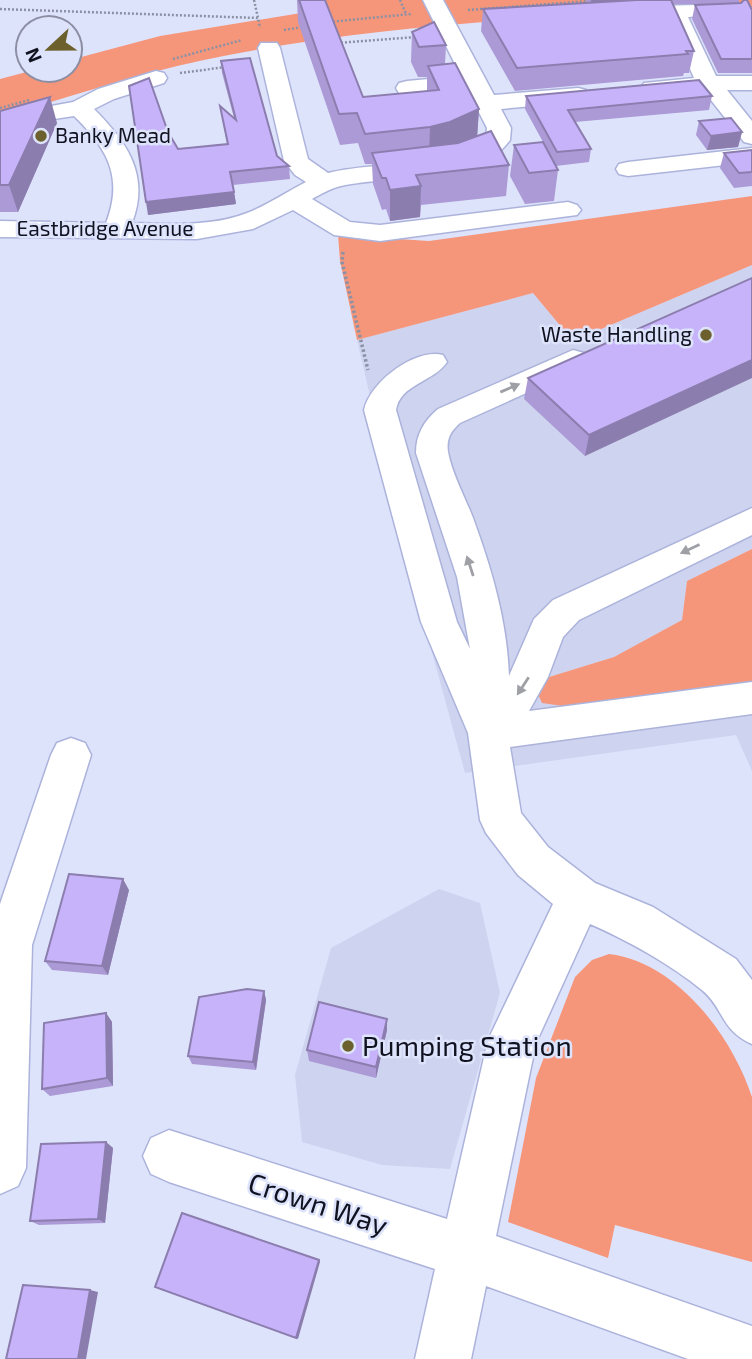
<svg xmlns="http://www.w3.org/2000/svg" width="752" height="1359" font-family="'Exo 2',sans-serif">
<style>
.built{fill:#ced3ef}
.green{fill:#f5967b}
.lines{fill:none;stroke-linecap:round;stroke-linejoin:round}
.minor-casing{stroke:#acb3db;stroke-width:3}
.path-far1{stroke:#8c90a4;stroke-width:2.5;stroke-dasharray:2 2;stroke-linecap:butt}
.path{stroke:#8c90a4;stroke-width:3.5;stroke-dasharray:2.5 2.5;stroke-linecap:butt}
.minor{fill:#fff;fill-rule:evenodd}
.wall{fill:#ab9ad6}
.shaded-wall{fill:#8b7dae}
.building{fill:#c7b3f9;stroke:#8b7dae;stroke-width:2}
.oneway{fill:#9fa0a6}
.poi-dot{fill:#6c602d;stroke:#dee3fc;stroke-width:2.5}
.labels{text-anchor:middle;stroke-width:5;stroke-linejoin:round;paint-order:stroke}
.far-poi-label{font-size:21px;fill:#101220;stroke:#dee3fc;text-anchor:start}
.far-street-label{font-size:21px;fill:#101220;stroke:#dee3fc}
.near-poi-label{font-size:28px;fill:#101220;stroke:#dee3fc;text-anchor:start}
.near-street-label{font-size:28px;fill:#101220;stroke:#dee3fc}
</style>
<rect width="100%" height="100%" fill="#dee3fc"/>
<path class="built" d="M752 265V549L687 581 682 620 614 657 549 677 752 686V771L736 735 465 773 416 594 357 340 533 293 573 341Z
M439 889 480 903 500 993 450 1169 382 1165 302 1142 295 1075 331 948Z"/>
<path class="green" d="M301 0H752V7C569 16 384 22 204 60 135 74 68 98 0 117V79L34 70H70V60L160 36 307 12Z
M752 196V265L573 341 533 293 357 340 340 261 338 235 429 241Z
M752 549V686L563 706 542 703 536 690 549 677 614 657 682 620 687 581Z
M609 954C677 962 732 1036 752 1097V1262L615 1225 608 1258 508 1222 536 1078 575 977 592 960Z"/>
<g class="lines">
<defs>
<path id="minor" d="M423 0H443L494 95 578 88 586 90 589 95 586 100 578 102 501 109 511 128 510 140C479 185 388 175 341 186 331 188 321 194 312 199L350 222 380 225 568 202 577 205 581 210 577 215 380 241 334 235 293 210 253 229 197 239 0 237V221L106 223C124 177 107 148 74 116L54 119 46 117 42 112 46 107 73 102 98 89 156 71 164 73 167 78 164 83 114 99 94 109C128 143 150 176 132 223 169 224 212 227 247 213 268 205 286 192 306 182L295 175 284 161 258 48 261 43H277L280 48 308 159 328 173C380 160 440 172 486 137L487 128 467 89 407 95 399 93 396 88 399 83 407 81 461 76Z
M730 4 737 6 740 10 737 14 688 17 716 76H752V90H727L752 121V144L744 142 703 90 652 95 644 93 641 88 644 83 694 78 668 18 616 17 613 13 616 9 623 7Z
M752 148V162L628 176 619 174 616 169 619 164 628 162Z
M573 350 584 353 588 360 584 367 460 423C451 431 446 439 448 452 452 474 465 497 473 518 492 570 507 621 509 676L534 619 553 600 752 508V535L579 620 563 637 548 677 529 711 752 682V714L510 747 521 813 548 847 595 883 653 907 736 959 752 980V1044C721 1031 724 1008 702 990 670 964 627 940 590 924L536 1043 496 1236 752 1326V1359H688L486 1286 471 1359H415L435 1269 169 1182 151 1174 143 1156 151 1138 169 1130 447 1219 488 1040 553 904 518 875 486 833 480 820 468 733 421 622 364 410C370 382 415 348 443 355L447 362C434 382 400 384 396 410L457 622 470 649 457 577 416 453C416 434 424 421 438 409Z
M71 738 85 743 91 755 32 945 26 1168 18 1186 0 1194V904L51 755 57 743Z"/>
</defs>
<use href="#minor" class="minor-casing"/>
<path class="path-far1" d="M254 0 258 18
M400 0 406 14
M0 9 258 18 260 28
M468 10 589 1
M329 22 411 14
M284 30 303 27
M337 43 416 37
M173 59 242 40
M180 73 226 67
M0 108 29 100"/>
<path class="path" d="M343 252 342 262 368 370"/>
<use href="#minor" class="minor"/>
</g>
<path class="wall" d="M297 0H325L363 97 427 91V77H418L411 62 412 32 446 45 445 64 479 109 477 136 509 165 506 196 421 205 420 217 390 221 386 209 382 210 373 184 372 164H365L358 143 340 145 298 22Z
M586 0H739V3L752 10V73H718L692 19 695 5 721 4H672L694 51 689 73H684L683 76 515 91 481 31 483 9 587 3Z
M221 61 277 156 289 166 290 179 233 185 236 204 148 215 168 132 178 149 227 144 220 106 234 118 222 73Z
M526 96H712L709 110 575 122 591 149 589 162 556 166 558 170 554 201 525 204 510 176 514 145 543 142 525 109Z
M0 111 57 123 18 212H0Z
M699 121 742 132 738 147 707 150 696 135Z
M752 150V186L734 188 720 168 724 153Z
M752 278 585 456 524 399 528 378Z
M129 890 108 975 52 970 45 961Z
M264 991 266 1000 256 1070 192 1064 188 1056Z
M106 1013 112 1022 113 1086 50 1096 42 1089Z
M387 1019V1030L376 1078 309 1061 307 1050Z
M106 1142 113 1148 105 1223 39 1225 30 1221Z"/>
<path class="shaded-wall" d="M591 0H627L626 3 590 8Z
M50 97 57 123 18 212 9 185Z
M479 109 477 139 429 158 430 127Z
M742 132 738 147 707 150 711 136Z
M421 186 420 217 390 221V190Z
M234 192 236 204 148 215 146 202Z
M752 360V378L585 456 589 435Z
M123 879 129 890 108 975 102 966Z
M264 991 266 1000 256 1070 253 1062Z
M106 1013 112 1022 113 1086 107 1078Z
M387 1019V1030L376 1078V1067Z
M106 1142 113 1148 105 1223 98 1219Z
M319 1260 320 1262 298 1339 296 1338Z
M90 1290 98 1292 86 1359H78Z"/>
<path class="building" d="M299 0H325L363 97 439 90 428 66 455 63 479 109 450 122 430 127 365 134 357 113 339 114Z
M637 0H671L694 51H686L688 54 517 68 483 9Z
M744 0H747L752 10V59H721L695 5 741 3Z
M434 22 446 45 419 47 412 32Z
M250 58 277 156 289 166 230 172 234 192 146 202 129 86 149 78 168 132 178 149 228 144 220 106 236 120 221 61Z
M699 80 712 96 568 110 591 149 557 152 526 96Z
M50 97 9 185H0V111Z
M731 118 742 132 711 136 699 121Z
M491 131 509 165 416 175 421 186 390 190 386 178H382L372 153 458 143Z
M543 142 558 170 529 173 514 145Z
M752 150V172L739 173 724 153Z
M752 278V360L589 435 528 378Z
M69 874 123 879 102 966 45 961Z
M247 989 264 991 253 1062 188 1056 199 997Z
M319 1002 387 1019 376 1067 307 1050Z
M106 1013 107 1078 42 1089 44 1023Z
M106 1142 98 1219 30 1221 41 1144Z
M182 1213 319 1260 296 1338 155 1287Z
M23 1285 90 1290 78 1359H6Z"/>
<defs><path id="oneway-solid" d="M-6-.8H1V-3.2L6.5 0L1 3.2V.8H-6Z" transform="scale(1.75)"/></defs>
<g class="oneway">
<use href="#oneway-solid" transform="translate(510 388) rotate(-23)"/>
<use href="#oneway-solid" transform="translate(690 549) rotate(155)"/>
<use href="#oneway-solid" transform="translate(470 566) rotate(-108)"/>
<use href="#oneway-solid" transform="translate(523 686) rotate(123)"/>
</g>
<g class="poi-dot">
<circle cx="41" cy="136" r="7"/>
<circle cx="706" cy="335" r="7"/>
<circle cx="348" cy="1046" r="7"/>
</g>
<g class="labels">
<g class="far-poi-label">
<text x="55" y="143">Banky Mead</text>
<text x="692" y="342" text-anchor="end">Waste Handling</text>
</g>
<g class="far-street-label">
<text x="105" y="236">Eastbridge Avenue</text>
</g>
<g class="near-poi-label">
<text x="362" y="1056">Pumping Station</text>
</g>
<g class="near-street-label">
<text transform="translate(318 1204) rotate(18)" y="10">Crown Way</text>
</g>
</g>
<g transform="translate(49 49) rotate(248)"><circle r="33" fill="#dee3fc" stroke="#8c8fa4" stroke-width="2"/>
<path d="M0-5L12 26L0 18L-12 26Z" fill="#6c602d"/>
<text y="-10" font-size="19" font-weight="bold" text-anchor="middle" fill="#101220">N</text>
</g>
</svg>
